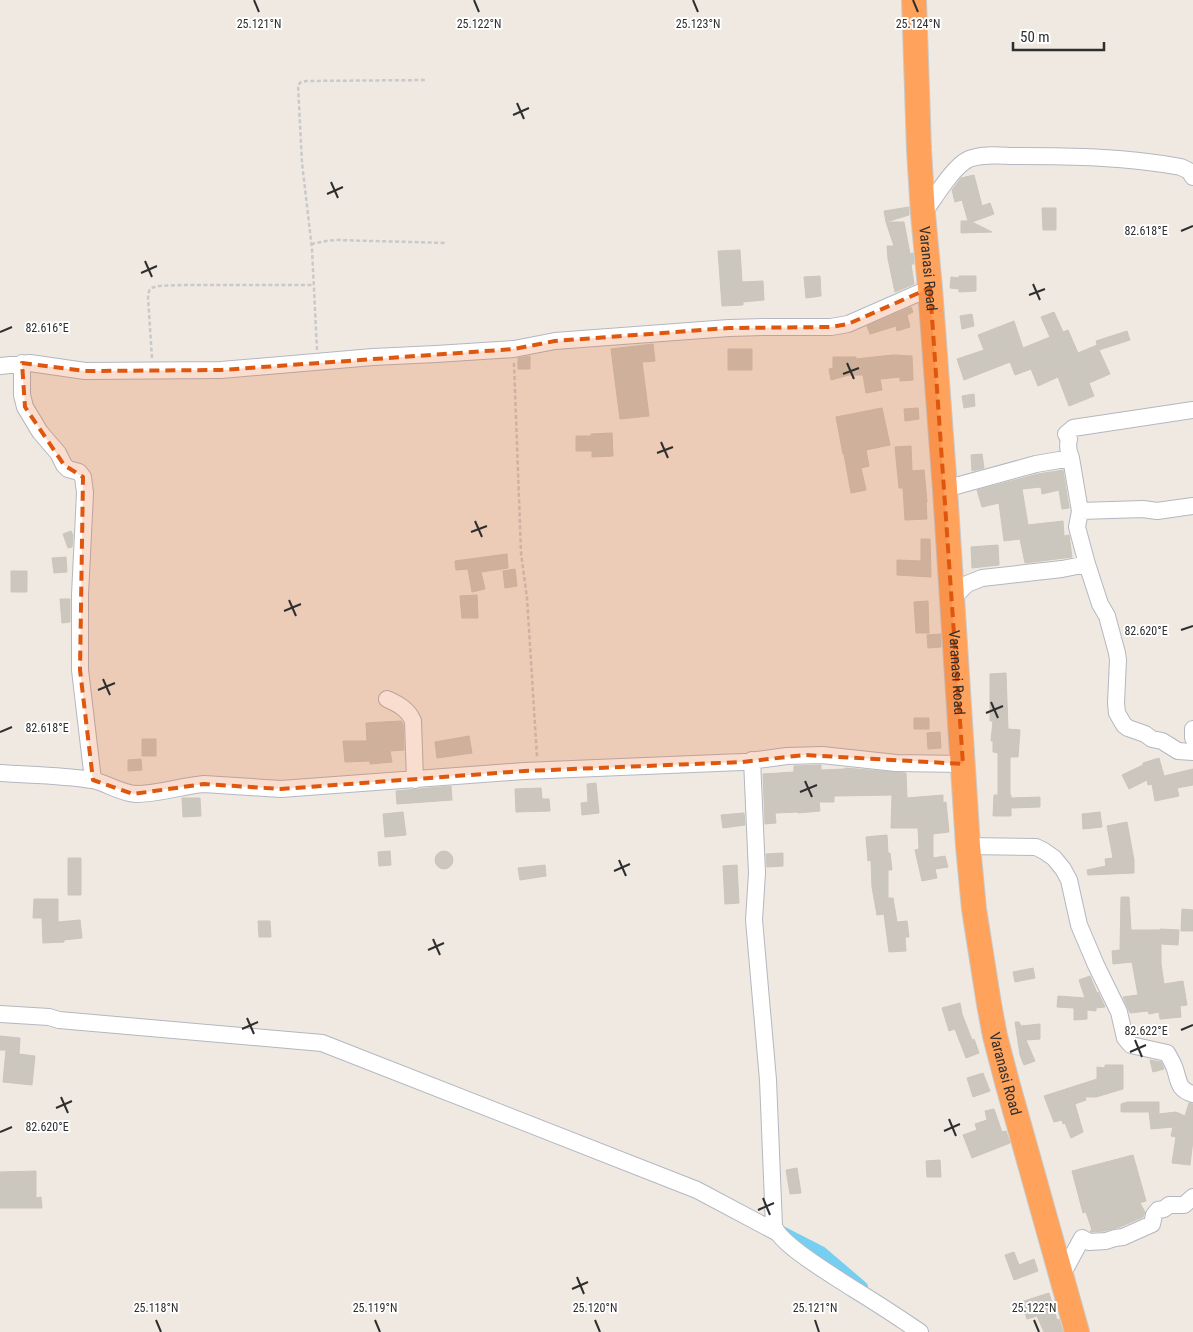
<svg xmlns="http://www.w3.org/2000/svg" width="1193" height="1332" font-family="'Roboto Condensed',sans-serif">
<style>
.lines{fill:none;stroke-linecap:round;stroke-linejoin:round}
.canal{stroke:#75cff0;stroke-width:12}
.building{fill:#cbc7bf;stroke:#cbc5ba}
.minor-casing{stroke:#b4b7c1;stroke-width:18}
.highway-casing{stroke:#c9c9c9;stroke-width:26}
.path{stroke:#c9c9c9;stroke-width:2.5;stroke-dasharray:4 2.5;stroke-linecap:butt}
.minor{stroke:#fff;stroke-width:16}
.highway{stroke:#ffa35c;stroke-width:24}
.marked{fill:#df570e;fill-opacity:0.2;stroke:#df570e;stroke-width:4;stroke-dasharray:10 6;stroke-linejoin:round}
.ticks{fill:none;stroke:#2e2e2e;stroke-width:2}
.labels{text-anchor:middle;stroke-width:4;stroke-linejoin:round;paint-order:stroke}
.street-label{font-size:15px;fill:#2e2e2e;stroke:#fff}
.ticks-label{font-size:12px;text-anchor:middle;fill:#2e2e2e;stroke:#fff;stroke-width:4;stroke-linejoin:round;paint-order:stroke}
</style>
<rect width="100%" height="100%" fill="#efe9e1"/>
<g class="lines">
<path class="canal" d="M780 1231 821 1252 862 1287"/>
</g>
<path class="building" d="M974 175 982 206 990 203 994 214 972 222 992 232 961 233V221H968L962 200 955 202 952 190 961 178Z
M909 207V215L886 222 884 211Z
M1042 208H1056V230H1043Z
M886 222H904L910 254 913 253 914 264H911L914 284 895 292 888 259 887 246H894Z
M740 250 742 282 763 281 764 300 743 302V305L722 306 718 251Z
M820 276 821 296 806 298 804 277Z
M959 276H976V291L959 292V289L950 288 951 277 959 278Z
M911 307 913 312 907 315 910 327 897 331 896 326 870 334 867 326Z
M1054 312 1063 332 1068 330 1078 353 1097 345 1098 348 1096 341 1127 331 1130 340 1099 350 1110 374 1089 383 1094 396 1069 406 1058 377 1038 386 1031 369 1015 375 1010 362 964 380 957 359 984 350 978 335 1014 321 1023 348 1050 337 1041 317Z
M972 314 974 326 962 329 960 316Z
M653 344 655 361 642 362 649 416 620 419 611 349Z
M728 349H752V370H728Z
M893 355 912 356 913 380 900 381V377L880 379 882 390 866 393 863 375H849L831 380 829 369 833 368V357H856V359Z
M530 356V369H518V358Z
M974 394 975 406 964 408 962 396Z
M882 408 890 445 866 450 869 466 861 468 866 490 851 493 844 454H843L836 417Z
M918 408 919 419 905 421 904 409Z
M612 433 613 456 592 457V451H576V436H591V434Z
M911 446 912 471 924 470 927 502H926L927 519 905 520 903 488H899L895 447Z
M982 454 984 468 972 471 971 455Z
M1063 470 1069 508 1062 509 1059 490 1042 494 1041 487 1022 489 1028 525 1063 521 1064 536 1069 535 1072 557 1025 563 1020 539 1004 541 999 503 982 507 977 490 1038 474Z
M71 531 73 535 72 547 68 548 63 534Z
M921 539H930L931 577 897 575V560L921 561Z
M998 545 999 565 972 568 971 547Z
M507 554 508 568 481 572 485 589 472 592 468 569 456 570 455 561Z
M66 557 67 572 54 573 52 558Z
M515 569 517 586 505 588 503 571Z
M11 571H27V592H11Z
M477 595 478 618H462L460 596Z
M60 599H70V622L62 623Z
M928 601 929 633H916L914 602Z
M941 634V647L928 648 927 635Z
M1006 673 1008 729 1020 730 1018 757H1010V795H1011V798L1040 797V807L1011 808V816H993L994 795H998V753L993 752V741H991L993 721H990V674Z
M914 718H929V729H914Z
M401 721 403 724 404 750 390 751 392 762 370 764V761L345 762 343 741H367L366 723Z
M940 732 941 748 928 749 927 733Z
M469 736 472 753 437 758 435 742Z
M142 739H156V756H142Z
M1159 758 1164 776 1193 769V785L1177 788 1179 796 1155 801 1152 784 1148 785 1147 780 1129 789 1122 775 1143 765V763Z
M141 759 142 770 128 771V760Z
M821 765V770L845 769V768L906 773 907 798 943 795V803L946 802 949 832 933 834V858L945 856 948 867 935 869 937 878 922 881 915 850 919 849 918 828H891L892 795 834 796V802H819L820 811 798 813V812L775 813 776 823 765 824 763 774 794 772V766Z
M596 783 599 813 582 815 581 803 588 802 587 784Z
M451 786 452 800 397 804 396 791Z
M541 788 542 799H549L550 811 516 812 515 789Z
M182 798H200L201 816 183 817Z
M403 812 406 835 385 837 383 814Z
M1100 812 1102 827 1083 829 1082 814Z
M744 813 745 825 723 828 721 815Z
M1127 822 1134 860V873L1088 875 1087 870 1106 866 1105 859 1113 858 1107 826Z
M887 835 888 853H890L892 870H888V898H893L897 922 907 921 909 937H905L906 951 889 952 884 914 877 915 872 887 871 860 868 861 866 837Z
M435 860a9 9 0 1 1 18 0a9 9 0 1 1-18 0Z
M390 851 391 865 379 866 378 852Z
M783 853V866L767 867 766 854Z
M68 858H81V895H68Z
M545 865 546 876 520 880 518 868Z
M737 865 739 903 725 904 723 866Z
M1121 897H1129L1131 930H1160V929L1179 930 1178 945 1161 944V964L1164 984 1183 981 1187 1005 1180 1006 1181 1017 1160 1019 1159 1012 1149 1014 1148 1011 1130 1013 1123 997 1138 995 1132 962 1113 964 1112 951 1120 950Z
M34 899H58V922L80 920 82 938 64 940V942L43 943 42 918H33Z
M1182 909 1193 910V931H1181Z
M258 921H270L271 937H259Z
M1033 968 1035 978 1015 982 1013 972Z
M1090 976 1097 993 1098 992 1105 1007 1096 1008V1011L1087 1010V1019L1074 1020V1008L1057 1007 1058 996 1085 998 1079 980Z
M960 1003 962 1014 972 1040 974 1039 979 1053 966 1058 955 1029 949 1031 942 1008Z
M1015 1022H1019L1021 1026 1040 1024V1039L1026 1040 1035 1061 1024 1065 1020 1055Z
M0 1036 20 1038 19 1054 35 1056 32 1085 3 1082 6 1050H0Z
M1150 1060 1161 1062 1164 1069 1153 1072Z
M1105 1065H1123V1089L1096 1097H1085L1086 1100 1075 1104 1083 1132 1071 1138 1065 1123 1063 1124 1062 1120 1054 1122 1044 1096 1097 1079V1067L1105 1068Z
M983 1073 990 1091 973 1097 967 1078Z
M1127 1102H1159V1114L1176 1112 1185 1116 1189 1103 1193 1104V1140L1190 1165 1172 1163 1176 1137 1171 1136 1173 1127 1151 1129 1149 1112H1121V1104Z
M994 1109 1002 1132 1006 1131 1010 1143 972 1158 963 1135 977 1130 975 1124 987 1120 985 1111Z
M1133 1155 1146 1201 1140 1203 1145 1212 1143 1217 1120 1227 1104 1231 1091 1232 1090 1231 1092 1230 1086 1212 1083 1213 1072 1171Z
M940 1160 941 1177H927L926 1161Z
M797 1168 801 1193 790 1194 786 1170Z
M36 1171V1198L41 1197 42 1208H0V1172Z
M1014 1252 1019 1265 1034 1259 1038 1271 1014 1280 1005 1255Z
M1049 1293 1057 1320 1059 1319 1063 1332H1044L1037 1316 1027 1319 1021 1302Z"/>
<g class="lines">
<defs>
<path id="minor" d="M923 214C934 199 953 166 969 159 983 153 1003 156 1018 156 1073 156 1127 157 1181 167L1189 171 1193 177
M22 363V395L25 407 40 432 58 453 64 465 68 469 79 472 83 477 85 493 80 595V670L93 780
M0 366 30 363 85 371 221 370 373 357 436 354 514 349 555 341 729 328 765 327H831L848 324 930 288
M1193 410 1073 428 1066 434 1069 439C1067 446 1068 451 1071 458L1080 511 1077 527 1087 564 1100 604 1107 616 1117 653 1118 660 1116 703 1117 713 1124 725 1128 728 1145 734 1152 739 1162 741 1178 751 1193 752
M945 489 1036 464 1071 458
M1080 511 1143 509 1157 511 1193 506
M952 599 967 584 982 578 1062 569 1087 564
M387 699C398 704 408 709 413 721L415 780
M1193 729V738
M752 760 757 873 754 920 768 1080 774 1226C780 1245 834 1276 852 1288 875 1302 898 1317 920 1332
M0 773C30 775 62 775 92 780 107 783 120 793 136 794 159 794 181 786 204 784L281 789 524 771 742 762 787 756 822 755 896 763 963 764
M968 846 1036 847 1044 851 1054 858 1063 869 1069 880 1079 925 1096 965 1119 1012 1125 1038 1131 1045 1167 1053C1170 1058 1173 1063 1175 1069 1179 1081 1178 1090 1193 1094
M0 1014 49 1017 59 1020 322 1043 697 1190 776 1232
M1062 1275 1082 1238 1089 1242 1106 1241 1115 1238 1123 1237 1152 1224 1154 1215 1158 1210 1164 1209 1169 1205H1184L1193 1197"/>
<g id="highway">
<path id="s1" d="M914 0 919 150 923 214 930 288 945 489 968 846 974 909 989 1004 995 1036 1007 1082 1077 1332"/>
</g>
</defs>
<use href="#minor" class="minor-casing"/>
<use href="#highway" class="highway-casing"/>
<path class="path" d="M311 244 326 241 337 240 447 243
M317 350 312 249 302 163 298 85 301 82 306 81 427 80
M152 358 148 297 149 291 151 288 159 286 182 285H314
M514 363 521 553 527 598 537 757"/>
<use href="#minor" class="minor"/>
<use href="#highway" class="highway"/>
</g>
<path class="marked" d="M930 288 963 764 805 755 742 762 524 771 281 789 204 784 133 794 93 780 80 670 83 477 64 465 25 407 22 363 85 371 221 370 514 349 555 341 729 328 831 327 848 324Z"/>
<path class="ticks" d="M254 0 259 12M474 0 479 12M693 0 698 12M913 0 918 12M517 103 524 119M513 115 529 108M331 182 338 198M327 194 343 187M1181 231 1193 226M145 261 152 277M141 273 157 266M1033 284 1040 300M1029 295 1045 289M0 332 12 327M847 363 854 379M843 374 859 368M661 442 668 458M657 453 673 447M475 521 482 537M471 532 487 526M289 600 296 616M284 611 301 604M1181 630 1193 626M103 679 110 695M98 690 115 683M991 702 998 718M986 713 1003 706M0 732 12 727M805 781 812 797M800 792 817 785M619 860 626 876M614 871 630 864M433 939 440 955M428 950 444 943M247 1018 254 1034M242 1029 258 1022M1181 1030 1193 1025M1135 1040 1142 1057M1130 1052 1146 1045M61 1097 68 1113M56 1108 72 1101M949 1119 956 1136M944 1131 960 1124M0 1132 12 1127M763 1198 770 1215M758 1210 774 1203M577 1277 584 1294M572 1289 588 1282M156 1320 161 1332M375 1320 380 1332M595 1320 600 1332M815 1320 819 1332M1034 1320 1039 1332"/>
<g class="labels">
<g class="street-label">
<text dy="5" stroke="none"><textPath href="#s1" startOffset="269">Varanasi Road</textPath></text>
<text dy="5" stroke="none"><textPath href="#s1" startOffset="674">Varanasi Road</textPath></text>
<text dy="5" stroke="none"><textPath href="#s1" startOffset="1079">Varanasi Road</textPath></text>
</g>
</g>
<g class="ticks-label">
<text x="259" y="28">25.121°N</text>
<text x="479" y="28">25.122°N</text>
<text x="698" y="28">25.123°N</text>
<text x="918" y="28">25.124°N</text>
<text x="1146" y="235">82.618°E</text>
<text x="47" y="332">82.616°E</text>
<text x="1146" y="635">82.620°E</text>
<text x="47" y="732">82.618°E</text>
<text x="1146" y="1035">82.622°E</text>
<text x="47" y="1131">82.620°E</text>
<text x="156" y="1312">25.118°N</text>
<text x="375" y="1312">25.119°N</text>
<text x="595" y="1312">25.120°N</text>
<text x="815" y="1312">25.121°N</text>
<text x="1034" y="1312">25.122°N</text>
</g>
<path d="M1013 42v8h91v-8" fill="none" stroke="#2e2e2e" stroke-width="2.5"/>
<text x="1020" y="42" font-size="15" fill="#2e2e2e" stroke="#ffffff" stroke-width="4" paint-order="stroke">50 m</text>
</svg>
